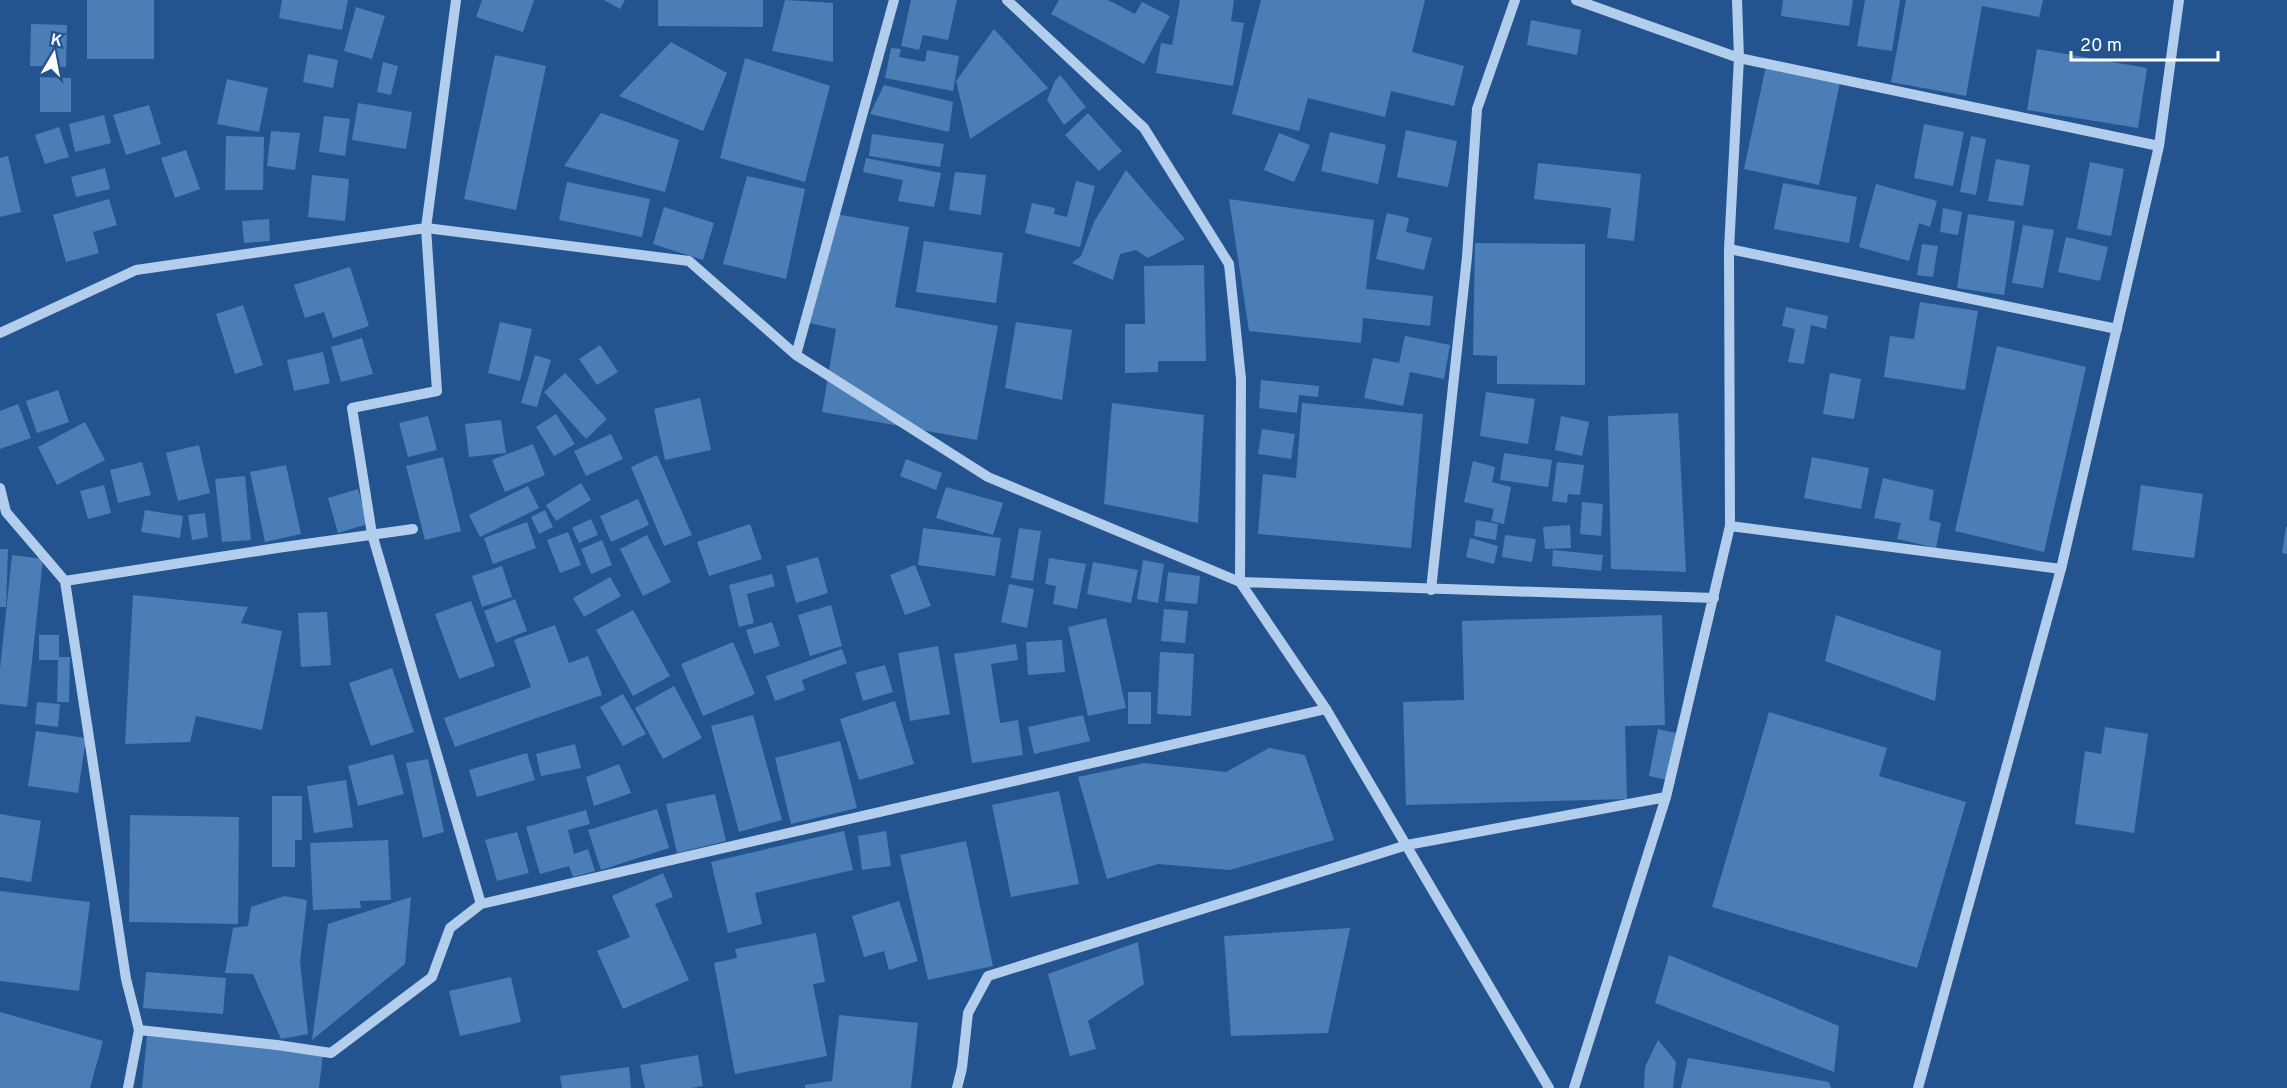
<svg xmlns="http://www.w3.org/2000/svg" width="2287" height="1088" font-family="Overpass,sans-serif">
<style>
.building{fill:#4b7db6}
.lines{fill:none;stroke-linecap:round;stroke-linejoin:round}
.minor{stroke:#b3ceec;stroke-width:10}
</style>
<rect width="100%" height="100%" fill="#235490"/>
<path class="building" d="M87 0H154V59H87Z
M282 0H348L342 30 279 18Z
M482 0H534L523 32 476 17Z
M604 0H625L620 9Z
M658 0H763V27L658 26Z
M785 0 833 3V62L772 51Z
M911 0H957L948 40 923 35 919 50 901 46Z
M1059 0H1108L1135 14 1142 2 1170 16 1144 64 1051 14Z
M1180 0H1234L1231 21 1244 23 1233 86 1156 73 1161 43 1172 45Z
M1261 0H1425L1412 52 1464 66 1454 106 1391 91 1385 117 1308 98 1299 131 1232 114Z
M1783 0H1853L1849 26 1781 16Z
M1865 0H1900L1892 51 1857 46Z
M1906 0H2043L2039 17 1982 6 1966 96 1891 82Z
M356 7 385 16 372 59 344 51Z
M1531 20 1581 30 1577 55 1527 45Z
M31 24 67 25 66 67 30 66Z
M994 29 1048 88 970 139 956 81Z
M671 42 727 73 703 131 619 96Z
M891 48 901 49 899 57 925 62 927 50 959 56 953 91 885 78Z
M2037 49 2147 68 2138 128 2027 110Z
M308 54 338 60 333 88 303 82Z
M495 55 546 66 516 210 464 199Z
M745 58 830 86 805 182 720 158Z
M383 62 398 66 391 95 377 92Z
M1766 66 1840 82 1819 185 1744 169Z
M1060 75 1086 107 1064 125 1047 100 1055 81Z
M40 77 71 78V112H40Z
M227 79 268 88 259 132 217 124Z
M884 85 953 102 949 132 870 114Z
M358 103 412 112 406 149 352 140Z
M149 105 161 144 126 155 113 115Z
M601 113 679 140 665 192 564 166Z
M1088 113 1122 151 1099 171 1065 135Z
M104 115 111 143 75 152 69 124Z
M324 116 350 119 345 156 319 152Z
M1924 124 1964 132 1953 186 1914 178Z
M59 127 69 157 45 164 35 135Z
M1406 130 1457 141 1448 187 1397 177Z
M271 131 300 133 295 170 267 166Z
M1330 132 1386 145 1378 184 1321 171Z
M1279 133 1310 145 1294 182 1264 170Z
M872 134 944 144 940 167 869 156Z
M226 136 264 137 263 190H225Z
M1971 136 1986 139 1976 195 1960 192Z
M186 150 200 189 175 198 161 158Z
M8 156 21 212 0 217V158Z
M866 158 941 173 934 207 898 201 903 180 863 172Z
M1996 159 2030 165 2023 206 1988 201Z
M2090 162 2124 169 2111 236 2077 229Z
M1538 163 1641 174 1634 241 1607 238 1611 208 1534 199Z
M105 168 110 189 76 197 71 177Z
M1126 170 1185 239 1148 258 1136 250 1120 254 1113 280 1072 263 1081 256 1094 222Z
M955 172 986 175 981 215 949 210Z
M312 175 349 179 345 221 308 217Z
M747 176 805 189 786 279 723 264Z
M1076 181 1095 186 1080 247 1025 233 1032 203 1055 208 1054 214 1067 217Z
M567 182 650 199 642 237 559 220Z
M1783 183 1857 197 1849 243 1774 229Z
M1876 184 1937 201 1930 227 1919 223 1909 261 1859 247Z
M109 199 117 225 93 232 99 253 66 262 53 215Z
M1229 199 1374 220 1366 289 1433 296 1430 326 1363 318 1361 343 1249 331Z
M664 207 714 223 703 260 653 244Z
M1943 208 1962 212 1958 235 1940 232Z
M830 213 909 227 895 307 998 326 977 440 822 412 836 329 810 323Z
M1387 213 1409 218 1406 232 1432 238 1424 270 1376 259Z
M1968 214 2015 221 2004 295 1957 288Z
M269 219 270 241 244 243 242 221Z
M2023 225 2054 230 2043 288 2012 283Z
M2066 237 2108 247 2100 281 2058 272Z
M924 241 1003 253 996 303 916 292Z
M1475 243 1585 244V385L1497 384V356L1473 355Z
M1922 244 1938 246 1933 277 1917 275Z
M1204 265 1206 361H1158V372L1125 373V324H1145L1144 266Z
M350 267 369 326 333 338 324 312 305 318 294 285Z
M1920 302 1978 311 1965 390 1884 377 1890 336 1914 339Z
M243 305 263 365 235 374 216 314Z
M1786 307 1828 316 1826 329 1811 325 1804 364 1788 362 1795 329 1782 326Z
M500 322 532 329 520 381 488 373Z
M1016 322 1072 330 1062 400 1005 388Z
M1405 336 1450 345 1444 379 1410 372 1403 406 1364 398 1373 358 1399 363Z
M362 338 373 374 341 382 331 347Z
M600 345 618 372 597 385 579 359Z
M1997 346 2086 367 2044 552 1955 531Z
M323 352 330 383 294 391 287 360Z
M535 355 551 360 537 407 521 403Z
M565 373 607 419 586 439 544 392Z
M1830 373 1861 379 1854 419 1823 414Z
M1261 380 1319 386 1318 397 1299 395 1297 413 1259 408Z
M58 390 69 422 37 433 26 401Z
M1486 392 1535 399 1528 444 1480 436Z
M700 398 711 450 665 460 654 409Z
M1112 403 1204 415 1198 523 1104 504Z
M1302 403 1423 414 1411 548 1258 534 1263 474 1296 478Z
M18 404 31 438 0 449V411Z
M1678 413 1686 572 1611 569 1608 416Z
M556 414 575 444 554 456 536 427Z
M428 416 437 450 408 457 399 423Z
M1561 416 1589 422 1582 456 1555 450Z
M501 420 506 453 469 457 465 424Z
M85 422 105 460 57 485 38 447Z
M1262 429 1295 434 1291 459 1258 454Z
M611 434 623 459 586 476 574 451Z
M533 444 545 475 505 492 492 460Z
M199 445 210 493 178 501 166 453Z
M1504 453 1552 460 1548 487 1500 480Z
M657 455 692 535 664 546 631 467Z
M443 457 461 531 425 540 406 466Z
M1812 457 1869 468 1861 509 1804 498Z
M906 459 942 473 936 490 900 476Z
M1473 461 1495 467 1492 482 1511 487 1504 524 1491 521 1494 509 1464 502Z
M142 462 151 495 118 503 110 470Z
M1557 462 1584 465 1580 495 1568 494 1567 503 1552 501Z
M286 465 301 534 265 542 250 472Z
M245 476 251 540 222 542 215 479Z
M1883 478 1934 490 1929 520 1941 523 1936 548 1897 539 1901 523 1874 518Z
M581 483 591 500 556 521 546 505Z
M104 485 111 513 88 519 80 491Z
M2141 485 2203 494 2194 558 2132 550Z
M528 486 539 508 480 537 469 515Z
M946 487 1003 503 993 535 936 518Z
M358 489 368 524 338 533 328 498Z
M638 499 649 525 611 542 600 516Z
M1582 502 1603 504 1601 536 1580 534Z
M145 510 183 516 180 538 141 532Z
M545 510 553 527 539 534 531 517Z
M205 513 208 537 192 540 188 515Z
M591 519 598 535 579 543 572 528Z
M1476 520 1498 524 1496 540 1474 536Z
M527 522 536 548 493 564 484 538Z
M750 524 762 559 709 576 697 542Z
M1570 525 1571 548 1545 549 1543 527Z
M2286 527H2287V554L2282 553Z
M923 528 1001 538 995 576 918 565Z
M1019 528 1041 531 1033 581 1011 578Z
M568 532 581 565 560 573 547 540Z
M647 535 671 582 643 596 620 549Z
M1505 535 1536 539 1532 562 1502 557Z
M1470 538 1498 546 1494 564 1466 557Z
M602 540 612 565 591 574 581 549Z
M0 549H8L6 607H0Z
M1553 550 1603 555 1601 571 1552 566Z
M12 555 43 559 27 707 0 704V669Z
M818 557 828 593 796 603 786 566Z
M1049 558 1086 564 1077 609 1053 604 1056 586 1045 584Z
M1143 560 1164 564 1158 603 1137 599Z
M1093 562 1138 570 1131 603 1087 594Z
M915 565 931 606 905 615 890 575Z
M502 566 512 597 482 607 472 576Z
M1168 572 1200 576 1197 604 1165 601Z
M772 574 775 586 747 594 754 623 739 627 729 585Z
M610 577 621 596 584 617 573 598Z
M1009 584 1034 589 1027 628 1001 622Z
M133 595 248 607 241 623 282 631 262 730 196 716 190 742 125 744Z
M515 599 527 631 496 643 484 611Z
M471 601 495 666 459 679 435 614Z
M831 605 842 646 810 656 798 615Z
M1164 609 1188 611 1185 643 1161 641Z
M633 610 670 676 633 696 596 630Z
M327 612 331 665 301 667 298 613Z
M1662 615 1665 725 1625 726 1627 799 1406 805 1403 702 1464 700 1462 621Z
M1836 615 1941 651 1935 701 1825 661Z
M1106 618 1126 708 1088 716 1068 627Z
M772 622 780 646 754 654 746 630Z
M555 625 569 663 588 656 602 695 455 747 444 718 531 687 514 640Z
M39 635H59V657H70L69 702H57L58 660H39Z
M1062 640 1065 672 1028 675 1026 642Z
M733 642 755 694 703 716 681 664Z
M1016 644 1018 660 991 664 1000 723 1018 720 1023 755 972 763 954 654Z
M938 646 950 714 910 721 898 653Z
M842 649 847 663 802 680 805 690 775 701 766 676Z
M1160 652 1194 654 1191 716 1157 714Z
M885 665 893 692 863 701 855 673Z
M392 668 414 732 371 746 349 683Z
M674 686 702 738 663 759 635 708Z
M1128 692H1151V724H1128Z
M623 694 646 734 623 746 600 707Z
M895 701 914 764 859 780 840 719Z
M37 702 60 704 58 727 35 724Z
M1769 712 1887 748 1879 776 1966 802 1917 968 1712 907Z
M753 715 782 820 739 832 711 726Z
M1083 715 1090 741 1034 754 1028 727Z
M2105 727 2148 734 2134 833 2075 824 2085 751 2101 754Z
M1658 729 1676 733 1667 780 1649 776Z
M36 731 86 738 78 793 28 786Z
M840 741 857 808 791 824 775 758Z
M575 744 581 768 541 776 536 754Z
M1269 748 1305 755 1334 840 1230 870 1158 864 1107 879 1078 777 1144 763 1226 772Z
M527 753 535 780 477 797 469 770Z
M393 754 404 794 358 806 348 766Z
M428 759 444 832 423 838 406 763Z
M619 764 631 793 594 806 586 777Z
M346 780 353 827 314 833 307 786Z
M1059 791 1079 884 1011 897 992 805Z
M715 794 726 841 677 853 666 804Z
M272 796H302V840H295V867H272Z
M657 809 669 848 601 870 588 830Z
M586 810 590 824 568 830 574 854 588 849 595 871 573 877 569 866 540 874 526 827Z
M0 814 41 821 31 882 0 877Z
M130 815 239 817 238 924 129 922Z
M844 831 853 870 755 893 762 924 728 933 711 862Z
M886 831 891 866 862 870 858 836Z
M517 832 529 873 497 881 485 840Z
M388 840 391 900 360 901 361 908 313 910 310 843Z
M966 841 993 966 928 980 900 855Z
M663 873 673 897 655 904 689 980 623 1009 597 951 630 937 612 896Z
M0 891 90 902 79 991 0 981Z
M284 896 307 900 300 962 308 1034 281 1039 253 974 225 973 233 928 248 926 251 907Z
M411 897 405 964 312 1040 328 924Z
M899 901 918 961 889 970 884 951 864 957 852 916Z
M1350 928 1328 1033 1231 1036 1224 936Z
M816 933 825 982 813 984 827 1056 735 1074 714 963 737 958 735 949Z
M1138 942 1144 984 1088 1021 1096 1049 1070 1056 1048 974Z
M1669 955 1839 1026 1834 1072 1655 1003Z
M146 972 226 978 223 1014 143 1008Z
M511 977 521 1022 460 1036 449 991Z
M0 1012 103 1041 90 1088H0Z
M839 1015 918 1023 911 1088H805V1085L832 1081Z
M147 1036 323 1054 319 1088H142Z
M1658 1040 1676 1062 1673 1088H1644L1645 1067Z
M698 1055 703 1086 691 1088H645L640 1065Z
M1688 1058 1829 1082 1831 1088H1681Z
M629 1067 631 1088H562L560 1076Z"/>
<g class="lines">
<path class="minor" d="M456 0 426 228 437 391 352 408 372 534 481 904
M1007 0 1144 128 1229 264 1241 379 1240 582 1326 709 1549 1088
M1576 0 1739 58 2159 146
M1729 249 2117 329
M0 333 136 270 426 228 689 261 796 355 988 477 1240 582 1714 598
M796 355 894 0
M0 488 6 512 65 581 126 979 139 1030 128 1088
M1730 526 2061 569
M65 581 277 548 413 529
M1431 590 1467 257 1477 109 1515 0
M139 1030 277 1045 331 1053 432 977 450 928 481 904 1326 709
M957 1088 962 1068 968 1013 988 976 1407 845 1666 797
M1574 1088 1666 797 1730 526 1729 249 1739 58 1737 0
M1918 1088 2061 569 2159 146 2179 0"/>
</g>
<g transform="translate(54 54) rotate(10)" stroke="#235490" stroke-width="4.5" paint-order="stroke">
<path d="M0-4.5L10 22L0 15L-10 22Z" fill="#ffffff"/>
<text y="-9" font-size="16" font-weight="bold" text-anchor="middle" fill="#ffffff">K</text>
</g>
<path d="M2071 51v9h147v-9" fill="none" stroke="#ffffff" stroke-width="3"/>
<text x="2080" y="51" font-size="18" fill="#ffffff" stroke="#235490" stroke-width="4.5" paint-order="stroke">20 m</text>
</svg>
